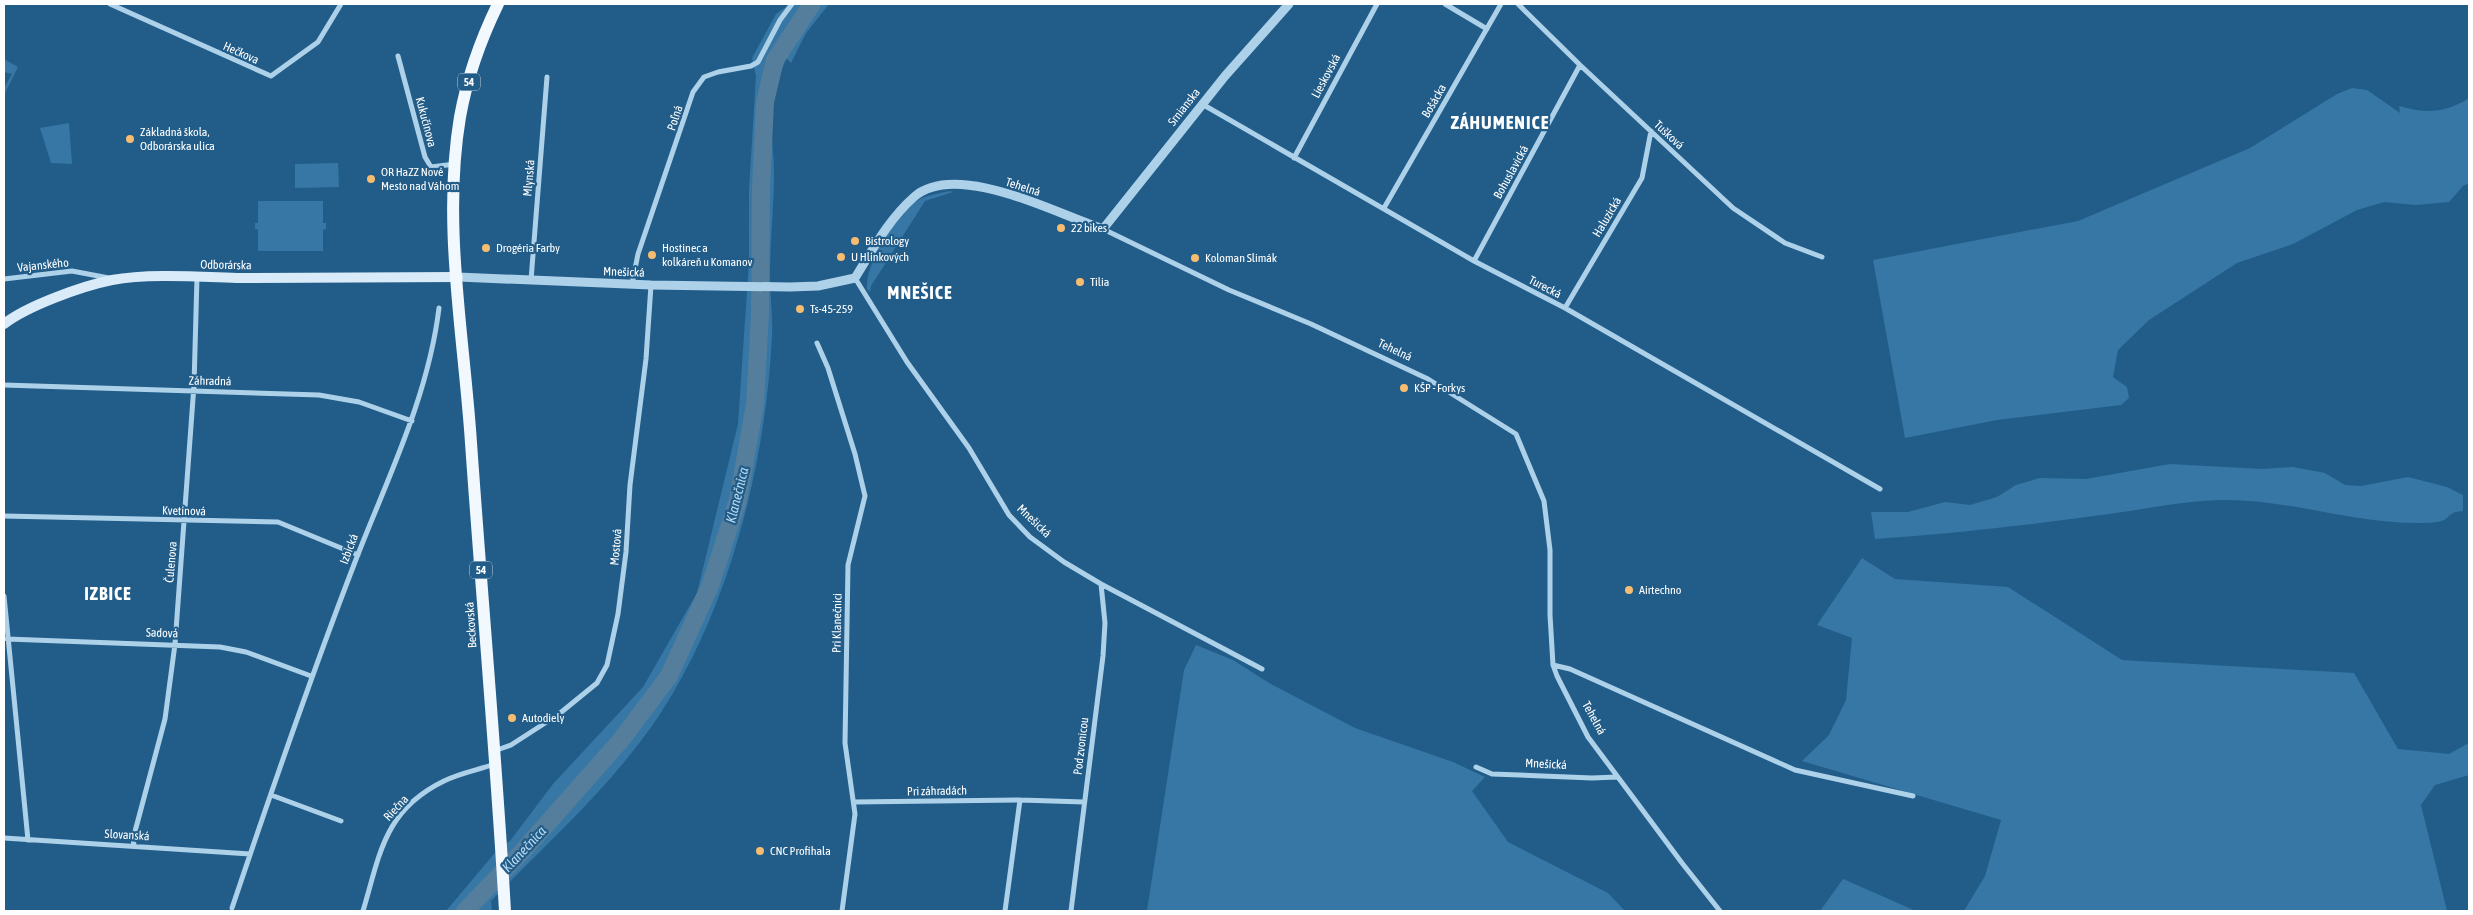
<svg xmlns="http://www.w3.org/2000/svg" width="2473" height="915" font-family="'Asap Condensed',sans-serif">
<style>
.green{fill:#3677a6}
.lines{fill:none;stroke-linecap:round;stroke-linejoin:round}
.river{stroke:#547e9c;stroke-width:18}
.minor{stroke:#aed1ea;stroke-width:5}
.tertiary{stroke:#aed1ea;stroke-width:9}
.secondary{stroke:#d9eaf8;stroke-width:10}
.primary{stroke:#f1f8fe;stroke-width:12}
.poi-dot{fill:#f6bd70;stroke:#225d89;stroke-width:2}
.labels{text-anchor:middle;stroke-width:4.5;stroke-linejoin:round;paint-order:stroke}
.shield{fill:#225d89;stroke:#bdcedc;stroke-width:1}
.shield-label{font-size:11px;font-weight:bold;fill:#fff}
.street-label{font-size:12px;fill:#fff;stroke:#225d89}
.poi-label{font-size:12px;fill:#fff;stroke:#225d89;text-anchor:start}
.water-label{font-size:14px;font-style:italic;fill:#b9daf1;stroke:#225d89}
.district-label{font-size:18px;font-weight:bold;letter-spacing:1px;fill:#fff;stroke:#225d89}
</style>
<rect width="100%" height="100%" fill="#225d89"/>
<path class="green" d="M790 4H829L806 33 791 63 786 58C782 72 774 88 772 102 769 125 774 150 774 173 774 207 770 241 770 275 770 296 773 316 772 336 766 462 730 607 660 714 614 784 549 841 491 901L492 911H446L499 848 510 841 553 784 643 687 697 593 738 424 749 262V190L756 76 752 58 776 14Z
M4 59 18 67 4 95V88L12 74 4 72Z
M2352 88 2367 90 2400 113 2399 106C2426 114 2446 113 2469 98V183L2463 186 2449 202 2416 205 2384 202 2357 210 2293 244 2237 263 2149 320 2118 350 2113 377 2127 387 2129 398 2121 405 1997 420 1905 438 1873 260 2078 221 2250 148 2337 94Z
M69 123 72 164 51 163 40 128Z
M338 163 339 187 295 188V164Z
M950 191 953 192 925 201 871 286 870 292 867 289C865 262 897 212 920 199 929 195 941 193 950 191Z
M258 201H323V223H326V229L323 230V251H258V229H255V223H258Z
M2170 464 2262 469 2293 467 2325 473 2345 485 2361 486 2408 477 2447 487 2463 495V511C2450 512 2453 514 2444 520 2438 523 2424 523 2417 523 2353 523 2290 500 2226 500 2181 500 2138 511 2094 516 2021 526 1948 534 1875 539L1871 512H1908L1945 502 1970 505 1997 497 2016 485 2040 478 2086 479Z
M1862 558 1895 579 2008 587 2122 660 2354 673 2398 749 2449 754 2469 743V775L2435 785 2421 805 2447 911H1964L1985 876 2001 820 1802 761 1829 735 1846 700 1852 638 1817 625Z
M1196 645 1233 660 1269 683 1355 728 1453 762 1485 777 1472 791 1508 842 1608 893 1625 911H1147L1184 670Z
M1843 879 1916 911H1820Z"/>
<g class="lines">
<path class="river" d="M465 911 522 852 621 740 669 676 710 586 738 500 755 404 760 314 761 188 765 102 775 60 812 4"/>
<path class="minor" d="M110 4 271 76 318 42 341 4
M1445 4 1487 29
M1518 4 1580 65 1733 208 1785 243 1822 257
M398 56 425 157 431 167 455 164
M1202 104 1474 261 1565 308 1880 489
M1294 158 1377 4
M1384 208 1501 4
M1103 229 1229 290 1311 324 1428 379 1516 434 1544 501 1550 550V615L1553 665 1557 676 1588 737 1682 863 1720 911
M1474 261 1580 65
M855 278 907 362 969 448 1009 515 1030 537 1064 562 1101 584 1262 669
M4 279 72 271 109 278
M531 280 547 77
M632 284 638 254 693 92 704 77 718 72 751 66 758 62 780 20 792 4
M1565 308 1642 178 1651 131
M817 343 828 368 855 454 865 496 848 565 845 743 855 814 842 911
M4 385 319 395 359 402 412 421
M4 516 278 522 358 555
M4 596 28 840
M7 639 220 647 246 652 311 676
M1553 665 1570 669 1795 770 1913 796
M494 751 511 745 559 714 597 683 607 665 618 614 626 552 630 485 646 359 651 285
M1476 767 1492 774 1592 778 1617 777
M271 795 341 821
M854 802 1020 800 1084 802
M4 838 250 854
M134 845 133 839 165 719 175 644 194 385 197 277
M232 908C271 792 311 676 355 562 387 479 428 398 439 308
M363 911C380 854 384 810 444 781 460 773 478 770 495 764
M1005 911 1020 800
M1071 911 1103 656 1105 623 1101 584"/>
<path class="tertiary" d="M458 277 651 285 790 287 818 286 855 278C873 249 888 220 914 197 956 160 1057 214 1103 229L1225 76 1289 4"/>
<path class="secondary" d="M4 324C27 306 82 286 112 280 149 273 203 277 241 278 313 278 385 278 458 277"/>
<path class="primary" d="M498 4C481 39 467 78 460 117 442 224 464 336 471 443 482 599 496 755 505 911"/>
</g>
<g class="poi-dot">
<circle cx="130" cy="139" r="5"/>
<circle cx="371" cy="179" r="5"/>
<circle cx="1061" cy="228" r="5"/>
<circle cx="855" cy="241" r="5"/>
<circle cx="486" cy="248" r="5"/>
<circle cx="652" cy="255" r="5"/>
<circle cx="841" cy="257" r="5"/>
<circle cx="1195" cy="258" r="5"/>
<circle cx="1080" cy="282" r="5"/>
<circle cx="800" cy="309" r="5"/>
<circle cx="1404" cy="388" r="5"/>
<circle cx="1629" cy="590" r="5"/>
<circle cx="512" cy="718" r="5"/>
<circle cx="760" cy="851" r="5"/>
</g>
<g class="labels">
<g class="shield">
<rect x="458" y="73.5" width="22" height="17" rx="4"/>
<rect x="470" y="561.5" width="22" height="17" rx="4"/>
</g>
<g class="shield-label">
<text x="469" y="86">54</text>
<text x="481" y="574">54</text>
</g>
<g class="street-label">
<text transform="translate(241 53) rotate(24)" y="4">Hečkova</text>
<text transform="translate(1326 76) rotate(-62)" y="4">Lieskovská</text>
<text transform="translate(1434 101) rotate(-60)" y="4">Bošácka</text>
<text transform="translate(1184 107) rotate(-52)" y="4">Srnianska</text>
<text transform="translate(675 118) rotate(-72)" y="4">Poľná</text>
<text transform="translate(426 122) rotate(75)" y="4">Kukučínova</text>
<text transform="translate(1669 135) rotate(43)" y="4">Tušková</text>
<text transform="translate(1511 172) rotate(-61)" y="4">Bohuslavická</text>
<text transform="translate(529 178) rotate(-85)" y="4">Mlynská</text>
<text transform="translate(1023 187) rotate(18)" y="4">Tehelná</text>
<text transform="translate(1607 217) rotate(-59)" y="4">Haluzická</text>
<text transform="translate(43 265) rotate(-6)" y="4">Vajanského</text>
<text transform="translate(226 265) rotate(1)" y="4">Odborárska</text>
<text transform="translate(624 272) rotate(2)" y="4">Mnešická</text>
<text transform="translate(1545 287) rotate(27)" y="4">Turecká</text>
<text transform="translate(1395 350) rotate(25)" y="4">Tehelná</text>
<text transform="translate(210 381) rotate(1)" y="4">Záhradná</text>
<text transform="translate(184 511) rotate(1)" y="4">Kvetinová</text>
<text transform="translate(1034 521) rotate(44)" y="4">Mnešická</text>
<text transform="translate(616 547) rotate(-85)" y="4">Mostová</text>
<text transform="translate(349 549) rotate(-69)" y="4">Izbická</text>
<text transform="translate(171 562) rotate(-85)" y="4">Čulenova</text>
<text transform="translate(837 623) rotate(-89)" y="4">Pri Klanečnici</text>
<text transform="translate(471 625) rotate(-94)" y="4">Beckovská</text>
<text transform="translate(162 633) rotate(2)" y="4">Sadová</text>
<text transform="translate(1594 718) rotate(61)" y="4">Tehelná</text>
<text transform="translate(1081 746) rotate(-83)" y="4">Pod zvonicou</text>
<text transform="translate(1546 764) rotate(3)" y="4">Mnešická</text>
<text transform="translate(937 791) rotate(-1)" y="4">Pri záhradách</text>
<text transform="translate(396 808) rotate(-47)" y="4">Riečna</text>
<text transform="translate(127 835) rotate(3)" y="4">Slovanská</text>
</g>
<g class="poi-label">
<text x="140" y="136">Základná škola,<tspan x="140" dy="14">Odborárska ulica</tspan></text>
<text x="381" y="176">OR HaZZ Nové<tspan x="381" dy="14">Mesto nad Váhom</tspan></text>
<text x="1071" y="232">22 bikes</text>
<text x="865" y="245">Bistrology</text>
<text x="496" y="252">Drogéria Farby</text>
<text x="662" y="252">Hostinec a<tspan x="662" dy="14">kolkáreň u Komanov</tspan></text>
<text x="851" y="261">U Hlinkových</text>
<text x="1205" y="262">Koloman Slimák</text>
<text x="1090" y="286">Tilia</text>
<text x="810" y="313">Ts-45-259</text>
<text x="1414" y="392">KŠP - Forkys</text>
<text x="1639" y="594">Airtechno</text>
<text x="522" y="722">Autodiely</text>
<text x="770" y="855">CNC Profihala</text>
</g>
<g class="water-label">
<text transform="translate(737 495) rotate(-76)" y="5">Klanečnica</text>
<text transform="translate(524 849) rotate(-47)" y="5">Klanečnica</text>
</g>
<g class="district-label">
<text x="1500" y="129">ZÁHUMENICE</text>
<text x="920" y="299">MNEŠICE</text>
<text x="108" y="600">IZBICE</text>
</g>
</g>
<rect width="2473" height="915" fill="none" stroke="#ffffff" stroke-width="10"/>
</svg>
